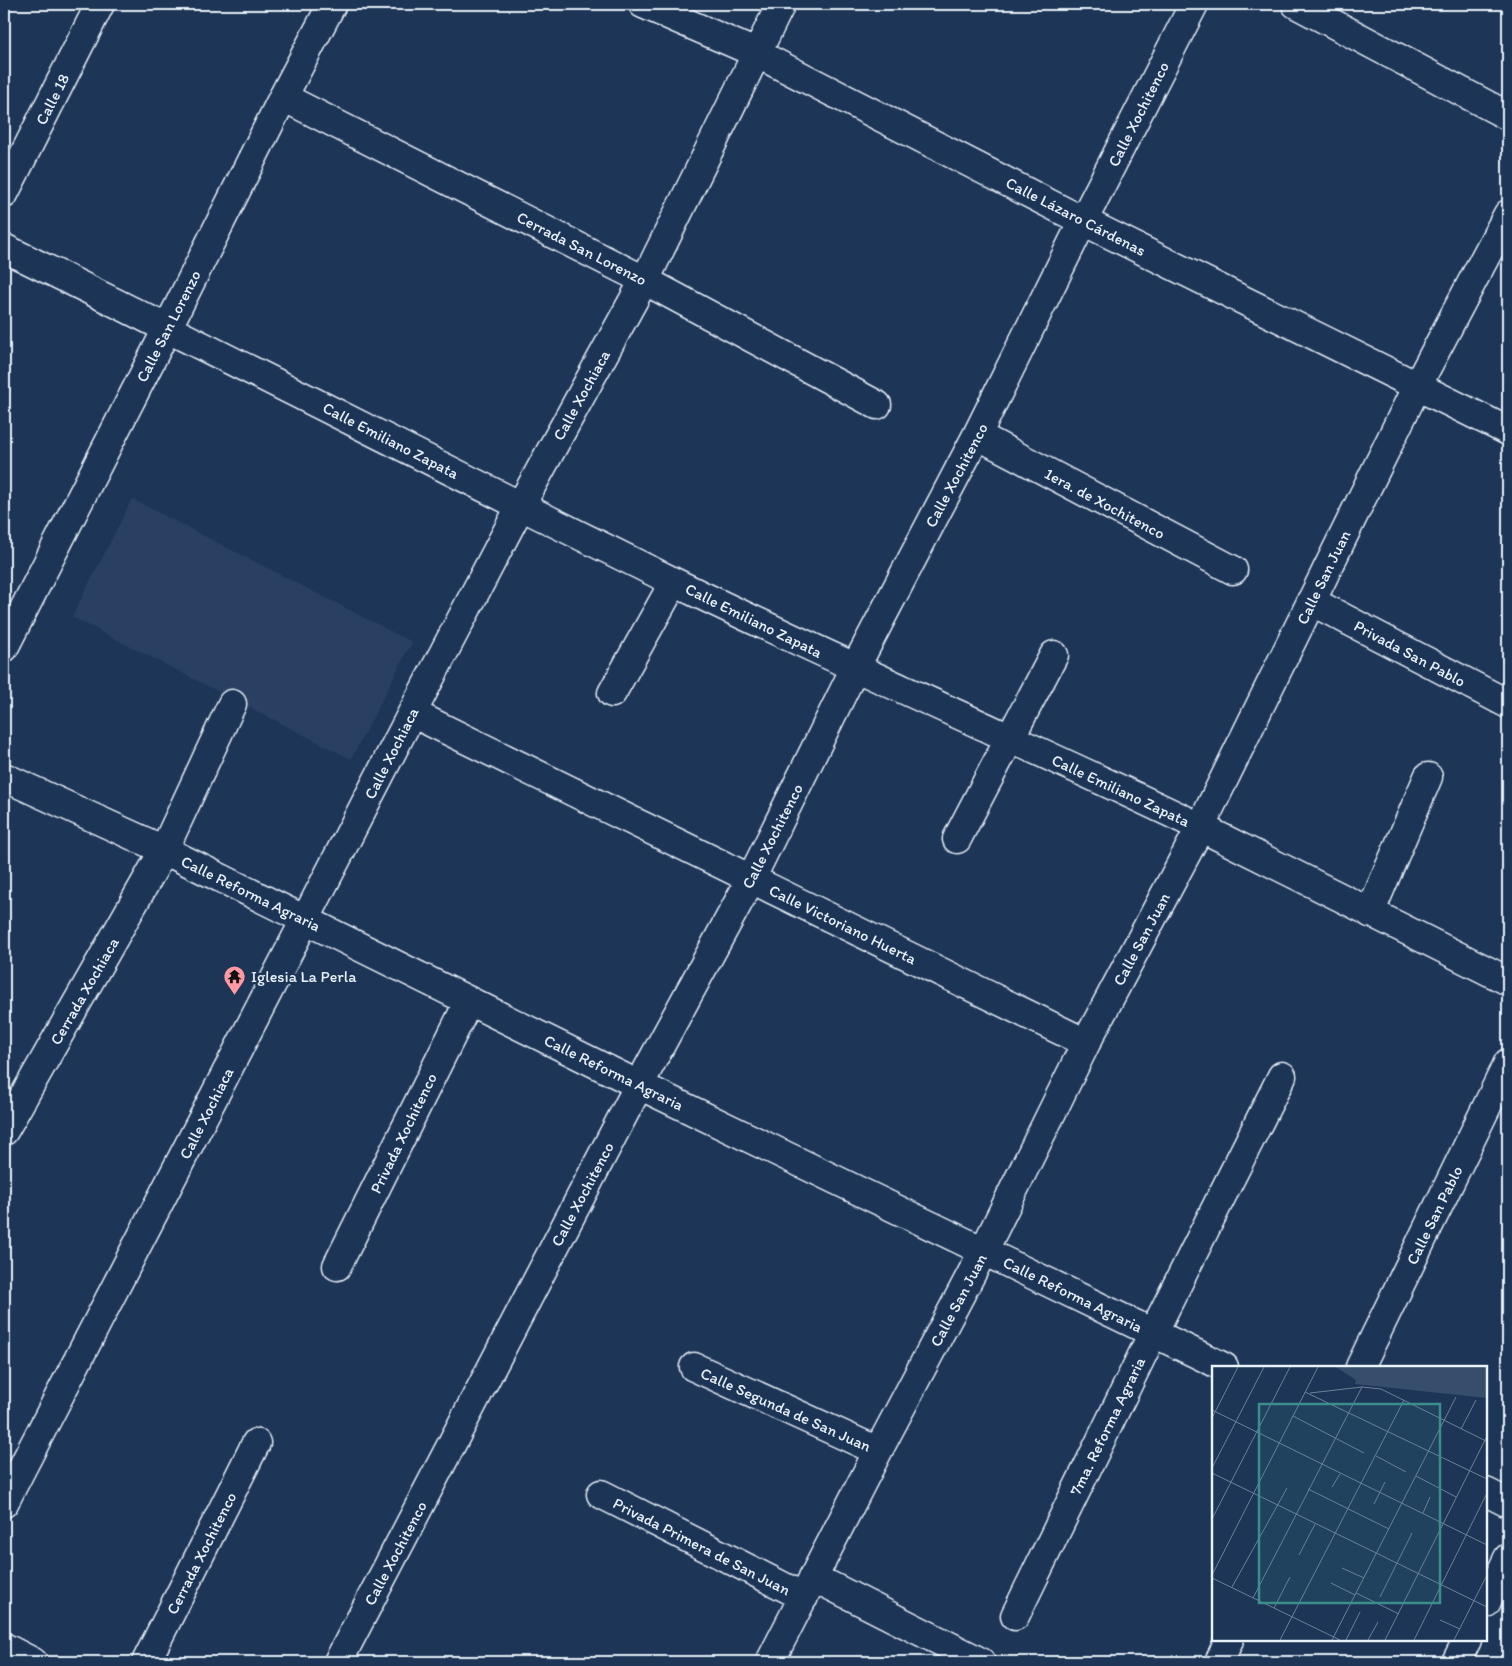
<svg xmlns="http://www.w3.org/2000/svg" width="1512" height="1666" font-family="Itim,sans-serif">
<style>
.built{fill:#2a4162}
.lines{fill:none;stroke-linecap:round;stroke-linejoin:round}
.minor-casing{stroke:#e8f1f8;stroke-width:31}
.minor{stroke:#1d3557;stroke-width:28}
.labels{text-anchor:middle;stroke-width:4.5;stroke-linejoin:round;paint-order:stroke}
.street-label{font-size:16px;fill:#e8f1f8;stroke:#1d3557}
.poi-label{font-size:16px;fill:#e8f1f8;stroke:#1d3557;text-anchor:start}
.inset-road{fill:none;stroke:#6e8097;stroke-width:1}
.view{fill:#3a8f8a;fill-opacity:0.15;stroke:#3a8f8a;stroke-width:2.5}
.inset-edge{fill:none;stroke:#e8f1f8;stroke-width:2.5}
</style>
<rect width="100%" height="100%" fill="#1d3557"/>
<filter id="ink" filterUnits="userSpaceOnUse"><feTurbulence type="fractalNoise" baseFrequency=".02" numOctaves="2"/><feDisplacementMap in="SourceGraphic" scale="10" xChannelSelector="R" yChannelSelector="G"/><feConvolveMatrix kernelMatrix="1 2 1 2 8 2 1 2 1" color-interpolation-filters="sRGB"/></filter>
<g filter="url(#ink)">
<path class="built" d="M132 499 412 642 351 759 72 617Z"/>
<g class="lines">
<defs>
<path id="minor" d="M643 4 756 53 1083 221 1508 431
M1296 4 1508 116
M283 97 644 280 877 405
M4 194 100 4
M4 248C228 357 450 472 674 582 848 667 1026 743 1200 827 1303 878 1405 930 1508 981
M977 435 1233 570
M1311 601 1508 704
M4 648 168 327 283 97 332 4
M612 693 674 582
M412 713 1086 1043
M4 777 164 850 639 1085 1224 1367
M957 839C989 777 1022 716 1054 655
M1370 913 1428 777
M4 1131 164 850 232 704
M337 1266 469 1001
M694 1367 878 1451
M1360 1367 1508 1063
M1486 1492 1508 1503
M601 1494 804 1597
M4 1503 412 713 521 505 651 268 781 4
M813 1577 981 1662
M1486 1603 1508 1558
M1015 1616 1153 1333 1282 1076
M4 1647 33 1662
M146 1662 256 1443
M338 1662 639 1085 751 879 855 668 977 435 1083 221 1194 4
M770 1662 878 1451 984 1250 1086 1043 1200 828 1417 386 1508 214
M1219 1662 1229 1640
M1456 1662 1467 1640"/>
</defs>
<use href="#minor" class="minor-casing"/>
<use href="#minor" class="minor"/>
</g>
</g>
<defs>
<symbol id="temple-pin" viewBox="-11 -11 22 30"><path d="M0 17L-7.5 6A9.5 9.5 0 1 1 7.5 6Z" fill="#ff9aa2" stroke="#1d3557"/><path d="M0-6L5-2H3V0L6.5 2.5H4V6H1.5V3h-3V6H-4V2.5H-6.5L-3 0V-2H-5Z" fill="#111"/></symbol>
</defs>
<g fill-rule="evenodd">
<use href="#temple-pin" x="222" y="964" width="25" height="34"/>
</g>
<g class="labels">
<g class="street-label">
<text transform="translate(52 99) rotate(-63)" y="6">Calle 18</text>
<text transform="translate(1138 114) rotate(-63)" y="6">Calle Xochitenco</text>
<text transform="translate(1076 216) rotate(27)" y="6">Calle Lázaro Cárdenas</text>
<text transform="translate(582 248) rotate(27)" y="6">Cerrada San Lorenzo</text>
<text transform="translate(168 326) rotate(-63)" y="6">Calle San Lorenzo</text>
<text transform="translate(581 395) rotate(-61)" y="6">Calle Xochiaca</text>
<text transform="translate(391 440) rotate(27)" y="6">Calle Emiliano Zapata</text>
<text transform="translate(956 475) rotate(-62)" y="6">Calle Xochitenco</text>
<text transform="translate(1105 503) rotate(28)" y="6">1era. de Xochitenco</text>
<text transform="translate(1323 577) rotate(-64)" y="6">Calle San Juan</text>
<text transform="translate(754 620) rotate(26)" y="6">Calle Emiliano Zapata</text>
<text transform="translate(1410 653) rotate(28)" y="6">Privada San Pablo</text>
<text transform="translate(391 753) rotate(-63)" y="6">Calle Xochiaca</text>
<text transform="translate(1121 790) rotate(25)" y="6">Calle Emiliano Zapata</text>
<text transform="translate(772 836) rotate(-63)" y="6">Calle Xochitenco</text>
<text transform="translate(251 893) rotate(26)" y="6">Calle Reforma Agraria</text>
<text transform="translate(843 924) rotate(26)" y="6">Calle Victoriano Huerta</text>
<text transform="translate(1141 939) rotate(-62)" y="6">Calle San Juan</text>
<text transform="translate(84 991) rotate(-60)" y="6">Cerrada Xochiaca</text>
<text transform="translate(614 1072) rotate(26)" y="6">Calle Reforma Agraria</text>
<text transform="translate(206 1113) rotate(-63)" y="6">Calle Xochiaca</text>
<text transform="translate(403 1133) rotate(-64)" y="6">Privada Xochitenco</text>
<text transform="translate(582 1194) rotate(-62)" y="6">Calle Xochitenco</text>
<text transform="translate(1434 1215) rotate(-64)" y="6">Calle San Pablo</text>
<text transform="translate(1073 1294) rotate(26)" y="6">Calle Reforma Agraria</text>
<text transform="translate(958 1300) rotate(-62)" y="6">Calle San Juan</text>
<text transform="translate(786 1409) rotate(24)" y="6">Calle Segunda de San Juan</text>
<text transform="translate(1107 1426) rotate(-64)" y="6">7ma. Reforma Agraria</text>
<text transform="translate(702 1546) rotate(27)" y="6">Privada Primera de San Juan</text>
<text transform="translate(201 1553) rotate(-63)" y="6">Cerrada Xochitenco</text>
<text transform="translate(395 1553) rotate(-62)" y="6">Calle Xochitenco</text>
</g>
<g class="poi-label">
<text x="251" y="982">Iglesia La Perla</text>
</g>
</g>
<g transform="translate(1212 1366)">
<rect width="275" height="275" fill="#1d3557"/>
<path d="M124 1H275V32L143 18 144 14Z" fill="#374d6c"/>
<path class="inset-road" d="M93 26 275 113M98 27 150 21 169 23 274 75M0 44 275 179M81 50 152 87M0 52 26 1M249 63 264 34M164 90 194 106M0 102 52 1M0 107 275 241M204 110 244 131M120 121 128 108M96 123 177 163M162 138 173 116M211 147 218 131M0 153 78 1M87 189 103 158M130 202 152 212M0 209 106 1M0 212 128 274M119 217 143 229M20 221 75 122M144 227 187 248M168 231 200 167M41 232 150 21M62 242 78 211M228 254 248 263M68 274 192 34M120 274 244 31M134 274 148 246M156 274 166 256M173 274 275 70M202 274 275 127M242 274 275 209"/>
<path class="view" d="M47 38H228V237H47Z"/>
<rect width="275" height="275" class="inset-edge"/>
</g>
<rect width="1512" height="1666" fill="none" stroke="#1d3557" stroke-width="20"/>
<rect x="10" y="10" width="1492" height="1646" fill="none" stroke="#e8f1f8" stroke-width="2" filter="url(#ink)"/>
</svg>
